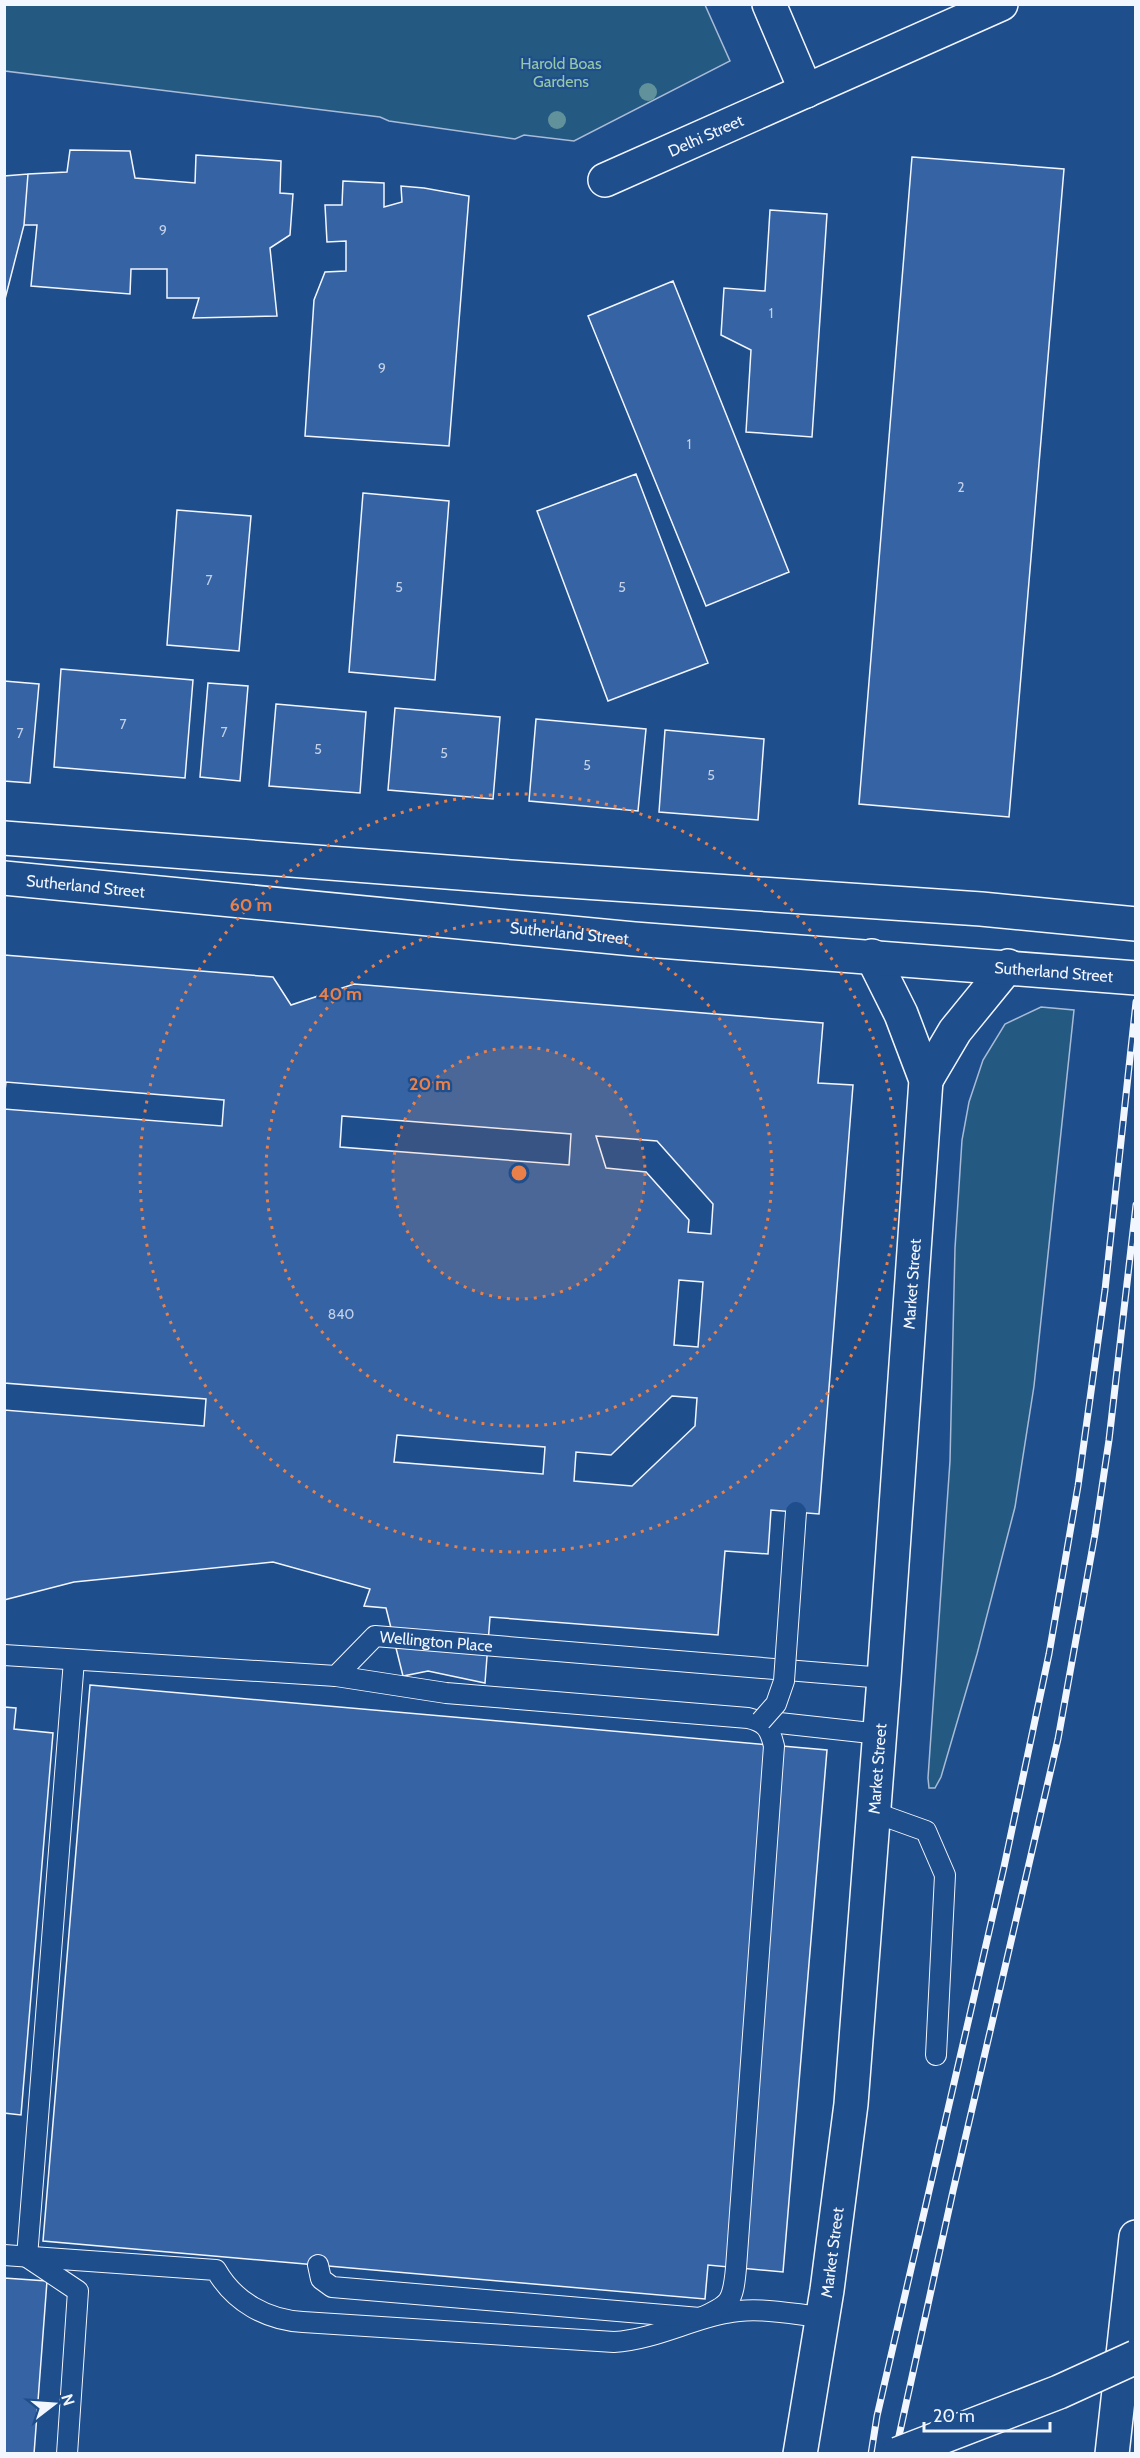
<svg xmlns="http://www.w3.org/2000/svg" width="1140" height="2458" font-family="Cabin,sans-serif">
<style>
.green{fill:#245a82;stroke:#a8bbd7;stroke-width:1.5}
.building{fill:#3563a3;stroke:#f2f6ff;stroke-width:1.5;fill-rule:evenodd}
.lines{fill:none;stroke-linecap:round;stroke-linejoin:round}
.service-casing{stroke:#f2f6ff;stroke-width:22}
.minor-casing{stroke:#f2f6ff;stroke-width:36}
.tertiary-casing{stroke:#f2f6ff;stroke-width:36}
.secondary-casing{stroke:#f2f6ff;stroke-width:36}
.service{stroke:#1f4e8c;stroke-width:20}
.minor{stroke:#1f4e8c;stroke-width:33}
.tertiary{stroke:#1f4e8c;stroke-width:33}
.secondary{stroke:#1f4e8c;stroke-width:33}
.rail-casing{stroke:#f2f6ff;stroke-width:7}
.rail{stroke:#1f4e8c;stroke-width:4.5;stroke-dasharray:14;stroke-linecap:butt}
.service-bridge-casing{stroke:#f2f6ff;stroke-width:22;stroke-linecap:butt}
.motorway-bridge-casing{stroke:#f2f6ff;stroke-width:36;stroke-linecap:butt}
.service-bridge{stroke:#1f4e8c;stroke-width:20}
.motorway-bridge{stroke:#1f4e8c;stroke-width:33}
.tree{fill:#61919a}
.ring{fill:none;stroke:#ea8049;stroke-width:3;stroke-dasharray:3 6}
.labels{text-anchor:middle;stroke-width:4.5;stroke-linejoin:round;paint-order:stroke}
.number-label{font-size:14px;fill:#c3d1e8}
.park-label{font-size:16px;fill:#97c8a6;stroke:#1f4e8c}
.street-label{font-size:16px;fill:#f2f6ff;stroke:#1f4e8c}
.centre{fill:#ea8049;stroke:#1f4e8c;stroke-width:3}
.ring-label{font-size:18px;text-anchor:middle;font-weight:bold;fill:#ea8049;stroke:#1f4e8c;stroke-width:4.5;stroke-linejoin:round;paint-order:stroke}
</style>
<rect width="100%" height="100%" fill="#1f4e8c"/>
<path class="green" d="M5 4 705 5 730 61 574 141 524 135 515 139 389 121 380 117 5 71Z
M1041 1007 1074 1010 1034 1386 1015 1507 977 1654 941 1777 935 1788H929L928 1778 950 1461 955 1248 962 1140 969 1102 983 1060 1005 1024Z"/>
<path class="building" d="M70 150 130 151 135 178 195 183 196 155 281 161 280 193 293 194 290 235 270 248 277 316 193 318 199 298H167V269H131L130 294 31 286 37 225H24L28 174 67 172Z
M912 157 1064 169 1009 817 859 804Z
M28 174 24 225 4 303V176Z
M343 181 384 183V207L402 202 401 186 424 188 469 196 449 446 305 436 314 300 325 272 346 271V241L327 242 325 205H342Z
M770 210 827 214 812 437 746 432 751 350 721 335 724 288 765 291Z
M673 281 789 572 706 606 588 316Z
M636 474 708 663 608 701 537 511Z
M363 493 449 501 435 680 349 672Z
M177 510 251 516 239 651 167 645Z
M61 669 193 680 185 778 54 767Z
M4 681 39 684 30 783 4 781Z
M208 683 248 686 240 781 200 777Z
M276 704 366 712 360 793 269 786Z
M395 708 500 717 493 799 388 790Z
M536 719 646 729 638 811 529 801Z
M665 730 764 739 758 820 659 812Z
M4 955 273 977 291 1005 354 984 823 1023 818 1083 853 1085 819 1514 771 1510 768 1554 725 1551 718 1635 490 1617 485 1683 428 1671 403 1676 386 1608 364 1606 370 1589 273 1562 74 1582 4 1600V1410L204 1426 206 1399 4 1383V1109L222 1126 224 1100 6 1082 4 1099ZM342 1116 571 1134 569 1165 340 1147ZM596 1136 657 1141 713 1204 711 1234 688 1232 689 1220 646 1172 606 1168ZM679 1280 703 1282 698 1347 674 1345ZM672 1396 697 1398 695 1426 632 1486 574 1481 576 1452 611 1455ZM397 1435 545 1447 543 1474 394 1462Z
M90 1685 827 1750 783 2272 708 2265 705 2299 43 2241Z
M4 1707 16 1708 14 1729 53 1733 21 2115 4 2113Z
M4 2278 47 2281 34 2454H4Z"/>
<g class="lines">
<defs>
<g id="service">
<path id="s1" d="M4 1655 336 1676 375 1636 884 1678"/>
<path d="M761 1721 880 1734"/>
<path d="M873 1812 926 1831 945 1875 936 2055"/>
<path d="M4 2255 216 2270C234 2302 267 2320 303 2322L614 2342C652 2340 689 2320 726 2313 756 2306 791 2314 822 2317"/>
<path d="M318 2265 321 2279 332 2287 700 2318C731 2305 733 2301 736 2268L774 1746C770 1729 766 1722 748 1718L446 1693 336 1676"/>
<path d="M67 2454 78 2291 27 2257 74 1660"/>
</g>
<g id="minor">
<path d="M769 4 806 91"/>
<path id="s2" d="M605 180 1001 4"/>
</g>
<g id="tertiary">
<path d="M926 1080 955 1031 1008 966"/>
<path id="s3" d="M800 2454 827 2290 851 2104 884 1678 926 1080 901 1014 872 956"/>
</g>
<g id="secondary">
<path d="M4 838 525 878 981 909 1136 924"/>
<path id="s4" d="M4 878 634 939 1136 978"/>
<path d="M1112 2454 1136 2237"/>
</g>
</defs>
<use href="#service" class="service-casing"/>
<use href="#minor" class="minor-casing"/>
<use href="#tertiary" class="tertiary-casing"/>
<use href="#secondary" class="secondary-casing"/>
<use href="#service" class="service"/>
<use href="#minor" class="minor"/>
<use href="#tertiary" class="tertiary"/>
<use href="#secondary" class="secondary"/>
<defs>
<path id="rail" d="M871 2454 877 2416 1004 1867 1049 1654 1078 1486 1105 1290 1136 1002
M895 2454 953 2191 1058 1739 1095 1534 1109 1440 1136 1205"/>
</defs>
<use href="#rail" class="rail-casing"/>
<use href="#rail" class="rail"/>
<defs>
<path id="service-bridge" d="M761 1721 776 1704 784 1681 796 1512"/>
<path id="motorway-bridge" d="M898 2454 1059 2392 1136 2357"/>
</defs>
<use href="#service-bridge" class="service-bridge-casing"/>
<use href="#motorway-bridge" class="motorway-bridge-casing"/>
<use href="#service-bridge" class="service-bridge"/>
<use href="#motorway-bridge" class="motorway-bridge"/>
</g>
<g class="tree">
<circle cx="648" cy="92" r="9"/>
<circle cx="557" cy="120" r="9"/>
</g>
<circle cx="519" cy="1173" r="126" fill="#ea8049" fill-opacity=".12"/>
<g class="ring">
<circle cx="519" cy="1173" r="126"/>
<circle cx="519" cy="1173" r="253"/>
<circle cx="519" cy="1173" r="379"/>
</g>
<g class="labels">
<g class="number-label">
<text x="163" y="235">9</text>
<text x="771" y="318">1</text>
<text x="382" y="373">9</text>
<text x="689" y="449">1</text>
<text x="961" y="492">2</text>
<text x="209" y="585">7</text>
<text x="399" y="592">5</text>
<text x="622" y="592">5</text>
<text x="123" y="729">7</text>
<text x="224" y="737">7</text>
<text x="20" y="738">7</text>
<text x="318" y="754">5</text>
<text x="444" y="758">5</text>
<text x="587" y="770">5</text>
<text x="711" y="780">5</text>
<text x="341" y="1319">840</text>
</g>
<g class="park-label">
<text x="561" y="69">Harold Boas<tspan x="561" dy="18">Gardens</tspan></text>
</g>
<g class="street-label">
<text dy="6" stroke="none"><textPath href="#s2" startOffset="110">Delhi Street</textPath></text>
<text dy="6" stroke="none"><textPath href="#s4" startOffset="82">Sutherland Street</textPath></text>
<text dy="6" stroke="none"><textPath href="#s4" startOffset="568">Sutherland Street</textPath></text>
<text dy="6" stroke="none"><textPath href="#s4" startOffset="1054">Sutherland Street</textPath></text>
<text dy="6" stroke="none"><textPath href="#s3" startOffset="1176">Market Street</textPath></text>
<text dy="6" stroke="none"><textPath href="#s1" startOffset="450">Wellington Place</textPath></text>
<text dy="6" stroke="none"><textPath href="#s3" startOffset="690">Market Street</textPath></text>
<text dy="6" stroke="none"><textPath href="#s3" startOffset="204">Market Street</textPath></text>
</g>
</g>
<circle cx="519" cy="1173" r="9" class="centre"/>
<g class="ring-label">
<text x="251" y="911">60 m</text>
<text x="340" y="1000">40 m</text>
<text x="430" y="1090">20 m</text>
</g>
<rect width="1140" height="2458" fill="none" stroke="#f2f6ff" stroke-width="12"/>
<g transform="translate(54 2404) rotate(73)" stroke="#1f4e8c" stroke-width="4.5" paint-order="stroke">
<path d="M0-4.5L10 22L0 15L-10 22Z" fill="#f2f6ff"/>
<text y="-9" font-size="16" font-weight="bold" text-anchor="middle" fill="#f2f6ff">N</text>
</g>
<path d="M924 2422v9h126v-9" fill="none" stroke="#f2f6ff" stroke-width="3"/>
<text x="933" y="2422" font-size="18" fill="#f2f6ff" stroke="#1f4e8c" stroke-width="4.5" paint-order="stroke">20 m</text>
</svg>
